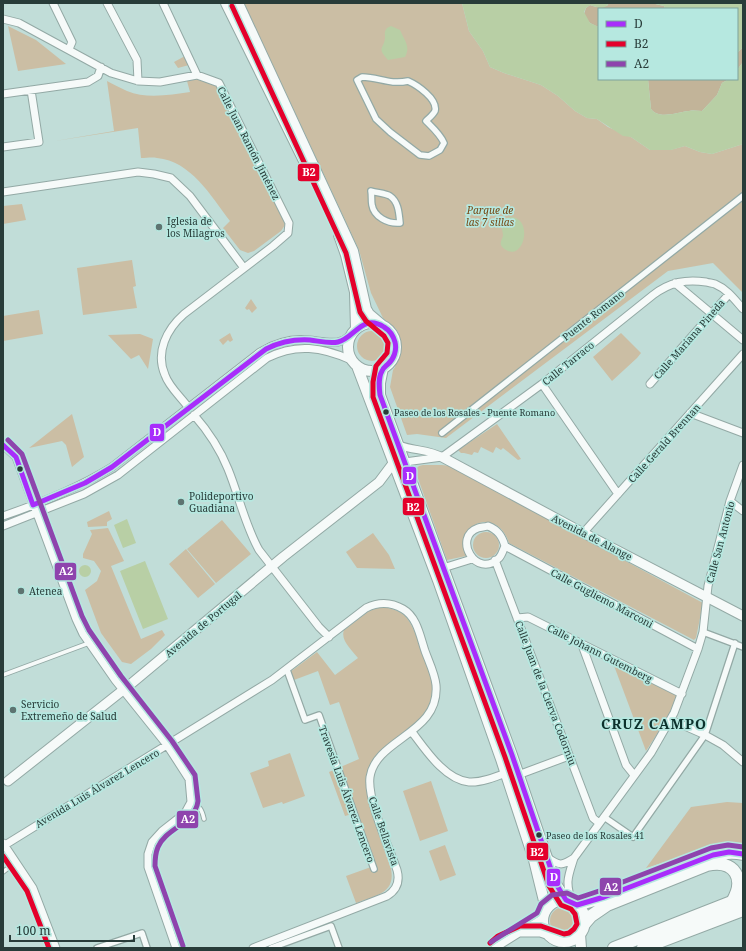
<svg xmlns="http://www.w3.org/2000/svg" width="746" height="951" font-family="'Noto Serif',serif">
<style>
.green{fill:#cbbea4}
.forest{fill:#c2b499}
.water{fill:#b8cfa5}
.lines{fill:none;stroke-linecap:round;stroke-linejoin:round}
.service-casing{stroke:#93a9a5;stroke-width:5.5}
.pedestrian-casing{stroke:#93a9a5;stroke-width:8}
.minor-casing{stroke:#93a9a5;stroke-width:9}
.tertiary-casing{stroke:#93a9a5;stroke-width:11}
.secondary-casing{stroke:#93a9a5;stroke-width:12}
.trunk-casing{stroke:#93a9a5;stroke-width:14}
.service{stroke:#f6faf9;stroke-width:3.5}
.pedestrian{stroke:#f6faf9;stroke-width:5.5}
.minor{stroke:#f6faf9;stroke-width:7}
.tertiary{stroke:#f6faf9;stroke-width:9}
.secondary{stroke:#f6faf9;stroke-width:10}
.trunk{stroke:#f6faf9;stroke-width:12}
.bus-1-casing{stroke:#b6e8e0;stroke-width:8}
.bus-2-casing{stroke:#b6e8e0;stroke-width:8}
.bus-3-casing{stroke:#b6e8e0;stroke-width:8}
.bus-1{stroke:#a82dfb;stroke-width:5}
.bus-2{stroke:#e4002b;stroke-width:5}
.bus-3{stroke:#8e44ad;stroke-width:5}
.poi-dot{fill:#5e7471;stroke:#b6e8e0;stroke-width:1.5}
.bus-dot{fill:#283c39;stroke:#b6e8e0;stroke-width:1.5}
.labels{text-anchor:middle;stroke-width:3.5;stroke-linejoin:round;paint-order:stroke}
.bus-label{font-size:9px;fill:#283c39;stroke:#b6e8e0;text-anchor:start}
.street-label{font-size:10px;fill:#283c39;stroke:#b6e8e0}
.park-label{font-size:10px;font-style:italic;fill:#754712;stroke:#b6e8e0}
.poi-label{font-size:10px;fill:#283c39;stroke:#b6e8e0;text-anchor:start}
.district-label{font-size:14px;font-weight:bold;letter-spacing:1px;fill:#0c312c;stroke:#b6e8e0}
.line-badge{stroke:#b6e8e0;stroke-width:1.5}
.badge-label{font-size:11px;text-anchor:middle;font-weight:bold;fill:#fff}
</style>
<rect width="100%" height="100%" fill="#c1ddd8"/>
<path class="green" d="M244 3H462L469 31 483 51 490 67 504 73 541 85 558 96 575 111 587 118 597 119 608 127 631 137 650 150H670L685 146 700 152 712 154 743 144V293L713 263 668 271 446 438 417 434 407 435 390 387 393 370 395 367 399 334 396 329 383 318 371 293 359 250Z
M8 26 36 40 66 64 18 71Z
M185 56 189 65 178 68 174 62Z
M198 79 217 86 283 218 285 225 281 231 254 251 248 253 240 250 223 228 230 221C211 196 191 161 157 158 152 157 147 158 141 158L138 128 55 141 114 131 107 81C113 84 120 88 127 91 146 99 170 95 190 92L187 81Z
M22 204 26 220 3 224V206Z
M132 260 136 286 133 287 137 308 83 315 77 268Z
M251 299 257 308 252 313 249 309 247 310 245 308Z
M39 310 43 334 3 341V316Z
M357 346a15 15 0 1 1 30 0a15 15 0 1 1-30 0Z
M230 333 233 340 230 342 228 340 223 345 219 340Z
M621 333 641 353 637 358 612 381 593 357Z
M140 334 153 339 148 369 139 355 131 359 108 335Z
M72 414 84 457 72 467 66 445 62 441 29 448Z
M497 424 521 459 518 460 503 448 501 450 496 447 493 453 481 447 478 453 474 452 472 455 464 453H461L458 450Z
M423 465H442L450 466 703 603 696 638 694 640 509 543C497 506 454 523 466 556L447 560 415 470 419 466Z
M109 511 112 519 107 522V526L88 527 87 522Z
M222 520 251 554 216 583 187 549Z
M108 528 124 561 111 566 141 639 162 630 165 635 151 649 131 664 122 662 101 633 85 590 97 581 101 571 94 561 83 558V554L92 534 90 530Z
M473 545a13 13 0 1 1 26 0a13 13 0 1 1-26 0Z
M373 533 389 555 395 569 357 568 346 552Z
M186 549 215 584 198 598 169 564Z
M381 607C390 608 399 610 406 617 414 625 431 671 432 684 433 691 431 701 428 707 414 735 376 741 367 773 361 794 384 847 391 869 396 894 374 896 356 903L346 876 371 867 352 814 345 816 329 772 359 759 339 702 330 705 318 671 294 680 290 672 317 652 335 675 358 658C352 650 340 640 344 630L369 611Z
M613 663 677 695 668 717 646 751Z
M290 753 305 796 283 804 282 802 263 808 250 773 269 766 268 761Z
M431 781 448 831 420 841 403 791Z
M727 802 743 803V847L730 842 646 868 691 807Z
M445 845 456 875 440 881 429 851Z
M550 921a14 14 0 1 1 28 0a14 14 0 1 1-28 0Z"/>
<path class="forest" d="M609 3H651L664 6 665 9H599V27C591 24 587 22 584 14L586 8 590 5 596 7 607 6Z
M743 47V62L737 70V53Z
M648 79H729L722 83 717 95 702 111C698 111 694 110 689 111 678 112 659 120 651 109Z"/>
<path class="water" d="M462 3H609C604 11 597 7 590 5L586 8 584 12 590 23 599 27V79H648L651 109C659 120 678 112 689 111 694 110 698 111 702 111L717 95 722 83 729 79H737V70L743 62V144L712 154 700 152 685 146 671 150H650L631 137 623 136 597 119 587 118 575 111 558 96 541 85 504 73 490 67 483 51 469 31Z
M651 3H743V47L737 53V9H665L664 6Z
M391 26 400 30C404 40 411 46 405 57L388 60C376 47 384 49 385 38 385 33 384 32 387 28Z
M510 217C533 217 525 258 508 251 506 250 502 248 501 245 500 242 502 239 503 236 503 232 501 227 501 223L504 219Z
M127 519 136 543 123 548 114 525Z
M145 561 168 619 143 629 120 571Z
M79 571a6 6 0 1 1 12 0a6 6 0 1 1-12 0Z"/>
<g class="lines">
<defs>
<path id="service" d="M3 675 89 643
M191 802C200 806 202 810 204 819
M3 872 16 862"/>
<path id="pedestrian" d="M362 77C379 77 389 85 408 81 417 85 438 99 435 111 433 115 429 118 426 121 433 128 440 134 444 143L440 150 429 156 420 155 390 132 376 119 357 80Z
M371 191C377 193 385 193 390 196 399 202 399 215 400 223 388 224 374 217 372 205 371 200 372 196 371 191Z
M442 433 743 196
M703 632 743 647
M287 670 305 720 319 715 374 869
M604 817 633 837 705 735 735 643
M97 948 142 933 147 948
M271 948 331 926 339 948"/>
<path id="minor" d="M53 3 72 42 69 49
M107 3 137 60 138 81
M163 3 197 75
M3 19 19 23 111 73 138 81 160 82 197 75 219 83 289 223 288 233 273 246 184 314C167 329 155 352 165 375 169 387 181 397 188 407
M3 94 88 82 98 76 101 67
M3 147 39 142 31 90
M3 192 138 172 154 174 171 178 190 196 244 268
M675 283 743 340
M542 384 618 494
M650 384 729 294
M690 413 743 433
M194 415C208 431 220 449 228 469 239 496 245 525 259 550L319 627 329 637
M389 443 397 454 405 462 442 457 542 384 653 295C670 282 686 279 706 282 709 283 713 283 715 284 727 289 735 300 743 309
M3 445 16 457 76 619 83 634 115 680 167 745 189 779 191 802 185 813 162 831 152 842 148 854V867L176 948
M399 445C413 451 429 449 442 457
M730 501 743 511
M3 516C41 503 78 488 112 467L260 352C275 343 291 338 309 340 319 341 328 343 338 342L344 340 351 335
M3 526 84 494 118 475 267 358C296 343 322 347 351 360
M488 526C498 530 502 536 505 546 503 550 502 555 499 558 476 580 452 537 478 528 481 527 485 527 488 526Z
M584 532 743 354
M505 546 698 649
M495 560 593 818 599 823
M443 568 472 559
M517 618 528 617 682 694
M582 645 626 765 634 775
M671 720 705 735 723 745 743 762
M412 732C425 749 445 780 469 782 484 783 502 774 516 769
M518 775 569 756
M3 843 33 888 56 948
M5 845 272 680 366 608C378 602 391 602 403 609 417 617 420 636 425 651 429 662 435 674 436 685 440 734 376 738 370 777 367 800 389 847 397 870 400 881 397 890 387 896L253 948
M547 857C559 866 562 866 574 858L651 753 674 713 698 649 703 632 708 586 730 501 743 465
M572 902C565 882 568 877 574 858
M521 933H540L549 936
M495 948 543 918"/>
<path id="tertiary" d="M442 457 574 528 743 616
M8 781 132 683 283 557 379 482 394 462"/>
<path id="secondary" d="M226 3 311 175
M238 3 353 251 366 309 369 314 382 325
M339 235 346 255 355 292 356 329
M348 347a24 24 0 1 1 48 0a24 24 0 1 1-48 0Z
M357 366 439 583 501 759 534 860 546 909
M383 368 380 383V395L512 755 556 884 566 900
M543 921a21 21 0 1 1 42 0a21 21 0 1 1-42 0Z
M580 934 581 948"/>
<path id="trunk" d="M703 859C717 854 729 851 743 854
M577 905 604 897 623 890
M584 924 591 916 607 905 707 865C735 859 746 879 732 902
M614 948 739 899
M643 948 743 910"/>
</defs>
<use href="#service" class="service-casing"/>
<use href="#pedestrian" class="pedestrian-casing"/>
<use href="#minor" class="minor-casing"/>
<use href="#tertiary" class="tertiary-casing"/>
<use href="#secondary" class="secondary-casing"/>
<use href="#trunk" class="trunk-casing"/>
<use href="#service" class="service"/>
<use href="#pedestrian" class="pedestrian"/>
<use href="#minor" class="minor"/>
<use href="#tertiary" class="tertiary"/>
<use href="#secondary" class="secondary"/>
<use href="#trunk" class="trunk"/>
<defs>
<path id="bus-1" d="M3 445 16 457 33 505 85 483 112 467 266 349C280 342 294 339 310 340 319 341 329 344 338 342 355 338 362 313 384 327 389 330 393 335 395 342 397 350 394 359 388 364 386 366 383 368 382 371 378 378 379 387 380 395L512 755 556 884 566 900 577 905 604 897 713 855 729 852 743 854"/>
<path id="bus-2" d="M232 6 346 253 360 312 366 321 384 336 388 343 387 353 376 366 373 382V397L505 757 549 886 561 905 571 909 575 914 577 924 574 929 569 933 564 934 541 926H520L498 936 490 943
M3 856 27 891 49 948"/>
<path id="bus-3" d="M8 440 22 454 82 616 89 630 121 676 172 741 195 775 198 801C195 824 166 828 158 847 155 854 155 859 155 866L183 946
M491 942 537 913 541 904 552 895 567 893 578 898 602 890 711 848 728 845 743 847"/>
</defs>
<use href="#bus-1" class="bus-1-casing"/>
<use href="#bus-2" class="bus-2-casing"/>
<use href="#bus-3" class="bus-3-casing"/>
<use href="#bus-1" class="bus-1"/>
<use href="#bus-2" class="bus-2"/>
<use href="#bus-3" class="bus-3"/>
</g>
<g class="poi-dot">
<circle cx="159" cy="227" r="4"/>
<circle cx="181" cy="502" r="4"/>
<circle cx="21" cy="591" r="4"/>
<circle cx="13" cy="710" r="4"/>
</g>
<g class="bus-dot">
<circle cx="386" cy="412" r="3.5"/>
<circle cx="20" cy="469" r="3.5"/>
<circle cx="539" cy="835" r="3.5"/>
</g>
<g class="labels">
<g class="bus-label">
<text x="394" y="416">Paseo de los Rosales - Puente Romano</text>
<text x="546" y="839">Paseo de los Rosales 41</text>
</g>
<g class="street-label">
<text transform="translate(249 143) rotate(63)" y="4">Calle Juan Ramón Jiménez</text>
<text transform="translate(593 315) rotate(-38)" y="4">Puente Romano</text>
<text transform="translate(689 339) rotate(-49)" y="4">Calle Mariana Pineda</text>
<text transform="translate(568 363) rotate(-39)" y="4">Calle Tarraco</text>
<text transform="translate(664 443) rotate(-48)" y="4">Calle Gerald Brennan</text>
<text transform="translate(592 537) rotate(27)" y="4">Avenida de Alange</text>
<text transform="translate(720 542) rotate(-75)" y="4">Calle San Antonio</text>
<text transform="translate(602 598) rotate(28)" y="4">Calle Gugliemo Marconi</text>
<text transform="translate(203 624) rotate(-40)" y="4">Avenida de Portugal</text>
<text transform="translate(600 653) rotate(27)" y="4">Calle Johann Gutemberg</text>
<text transform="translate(546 693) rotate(69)" y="4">Calle Juan de la Cierva Codorniu</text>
<text transform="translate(97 788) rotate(-31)" y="4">Avenida Luis Álvarez Lencero</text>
<text transform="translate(347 794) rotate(70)" y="4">Travesía Luis Álvarez Lencero</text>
<text transform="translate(384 831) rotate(71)" y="4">Calle Bellavista</text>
</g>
<g class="park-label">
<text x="490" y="214">Parque de<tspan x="490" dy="12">las 7 sillas</tspan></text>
</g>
<g class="poi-label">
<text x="167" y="225">Iglesia de<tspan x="167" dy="12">los Milagros</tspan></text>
<text x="189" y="500">Polideportivo<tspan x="189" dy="12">Guadiana</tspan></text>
<text x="29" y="595">Atenea</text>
<text x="21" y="708">Servicio<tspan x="21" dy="12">Extremeño de Salud</tspan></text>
</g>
<g class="district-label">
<text x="654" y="729">CRUZ CAMPO</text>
</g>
</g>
<g class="line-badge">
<rect x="297" y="163" width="23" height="19" rx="4" fill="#e4002b"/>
<rect x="149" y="423" width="16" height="19" rx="4" fill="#a82dfb"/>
<rect x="402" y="466" width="15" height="19" rx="4" fill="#a82dfb"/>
<rect x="402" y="497" width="23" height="19" rx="4" fill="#e4002b"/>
<rect x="54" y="562" width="23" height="19" rx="4" fill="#8e44ad"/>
<rect x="176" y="810" width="23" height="19" rx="4" fill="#8e44ad"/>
<rect x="526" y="842" width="23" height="19" rx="4" fill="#e4002b"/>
<rect x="546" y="868" width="15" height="19" rx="4" fill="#a82dfb"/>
<rect x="599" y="877" width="23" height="19" rx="4" fill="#8e44ad"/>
</g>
<g class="badge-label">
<text x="309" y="176">B2</text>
<text x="157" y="436">D</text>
<text x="410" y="480">D</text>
<text x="413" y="511">B2</text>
<text x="66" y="575">A2</text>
<text x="188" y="823">A2</text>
<text x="537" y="856">B2</text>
<text x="554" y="881">D</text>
<text x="611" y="891">A2</text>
</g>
<rect width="746" height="951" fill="none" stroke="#283c39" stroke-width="8"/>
<rect x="598" y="8" width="140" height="72" fill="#b6e8e0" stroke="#7da39d"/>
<rect x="606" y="21" width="20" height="6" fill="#a82dfb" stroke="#7da39d"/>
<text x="634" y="28" font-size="12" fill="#283c39">D</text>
<rect x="606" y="41" width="20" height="6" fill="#e4002b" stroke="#7da39d"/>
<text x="634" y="48" font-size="12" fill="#283c39">B2</text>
<rect x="606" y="61" width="20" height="6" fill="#8e44ad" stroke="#7da39d"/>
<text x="634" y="68" font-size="12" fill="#283c39">A2</text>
<path d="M10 935v6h124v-6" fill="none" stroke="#283c39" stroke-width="2"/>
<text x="16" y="935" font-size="12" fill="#283c39" stroke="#b6e8e0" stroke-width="3" paint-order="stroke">100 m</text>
</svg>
